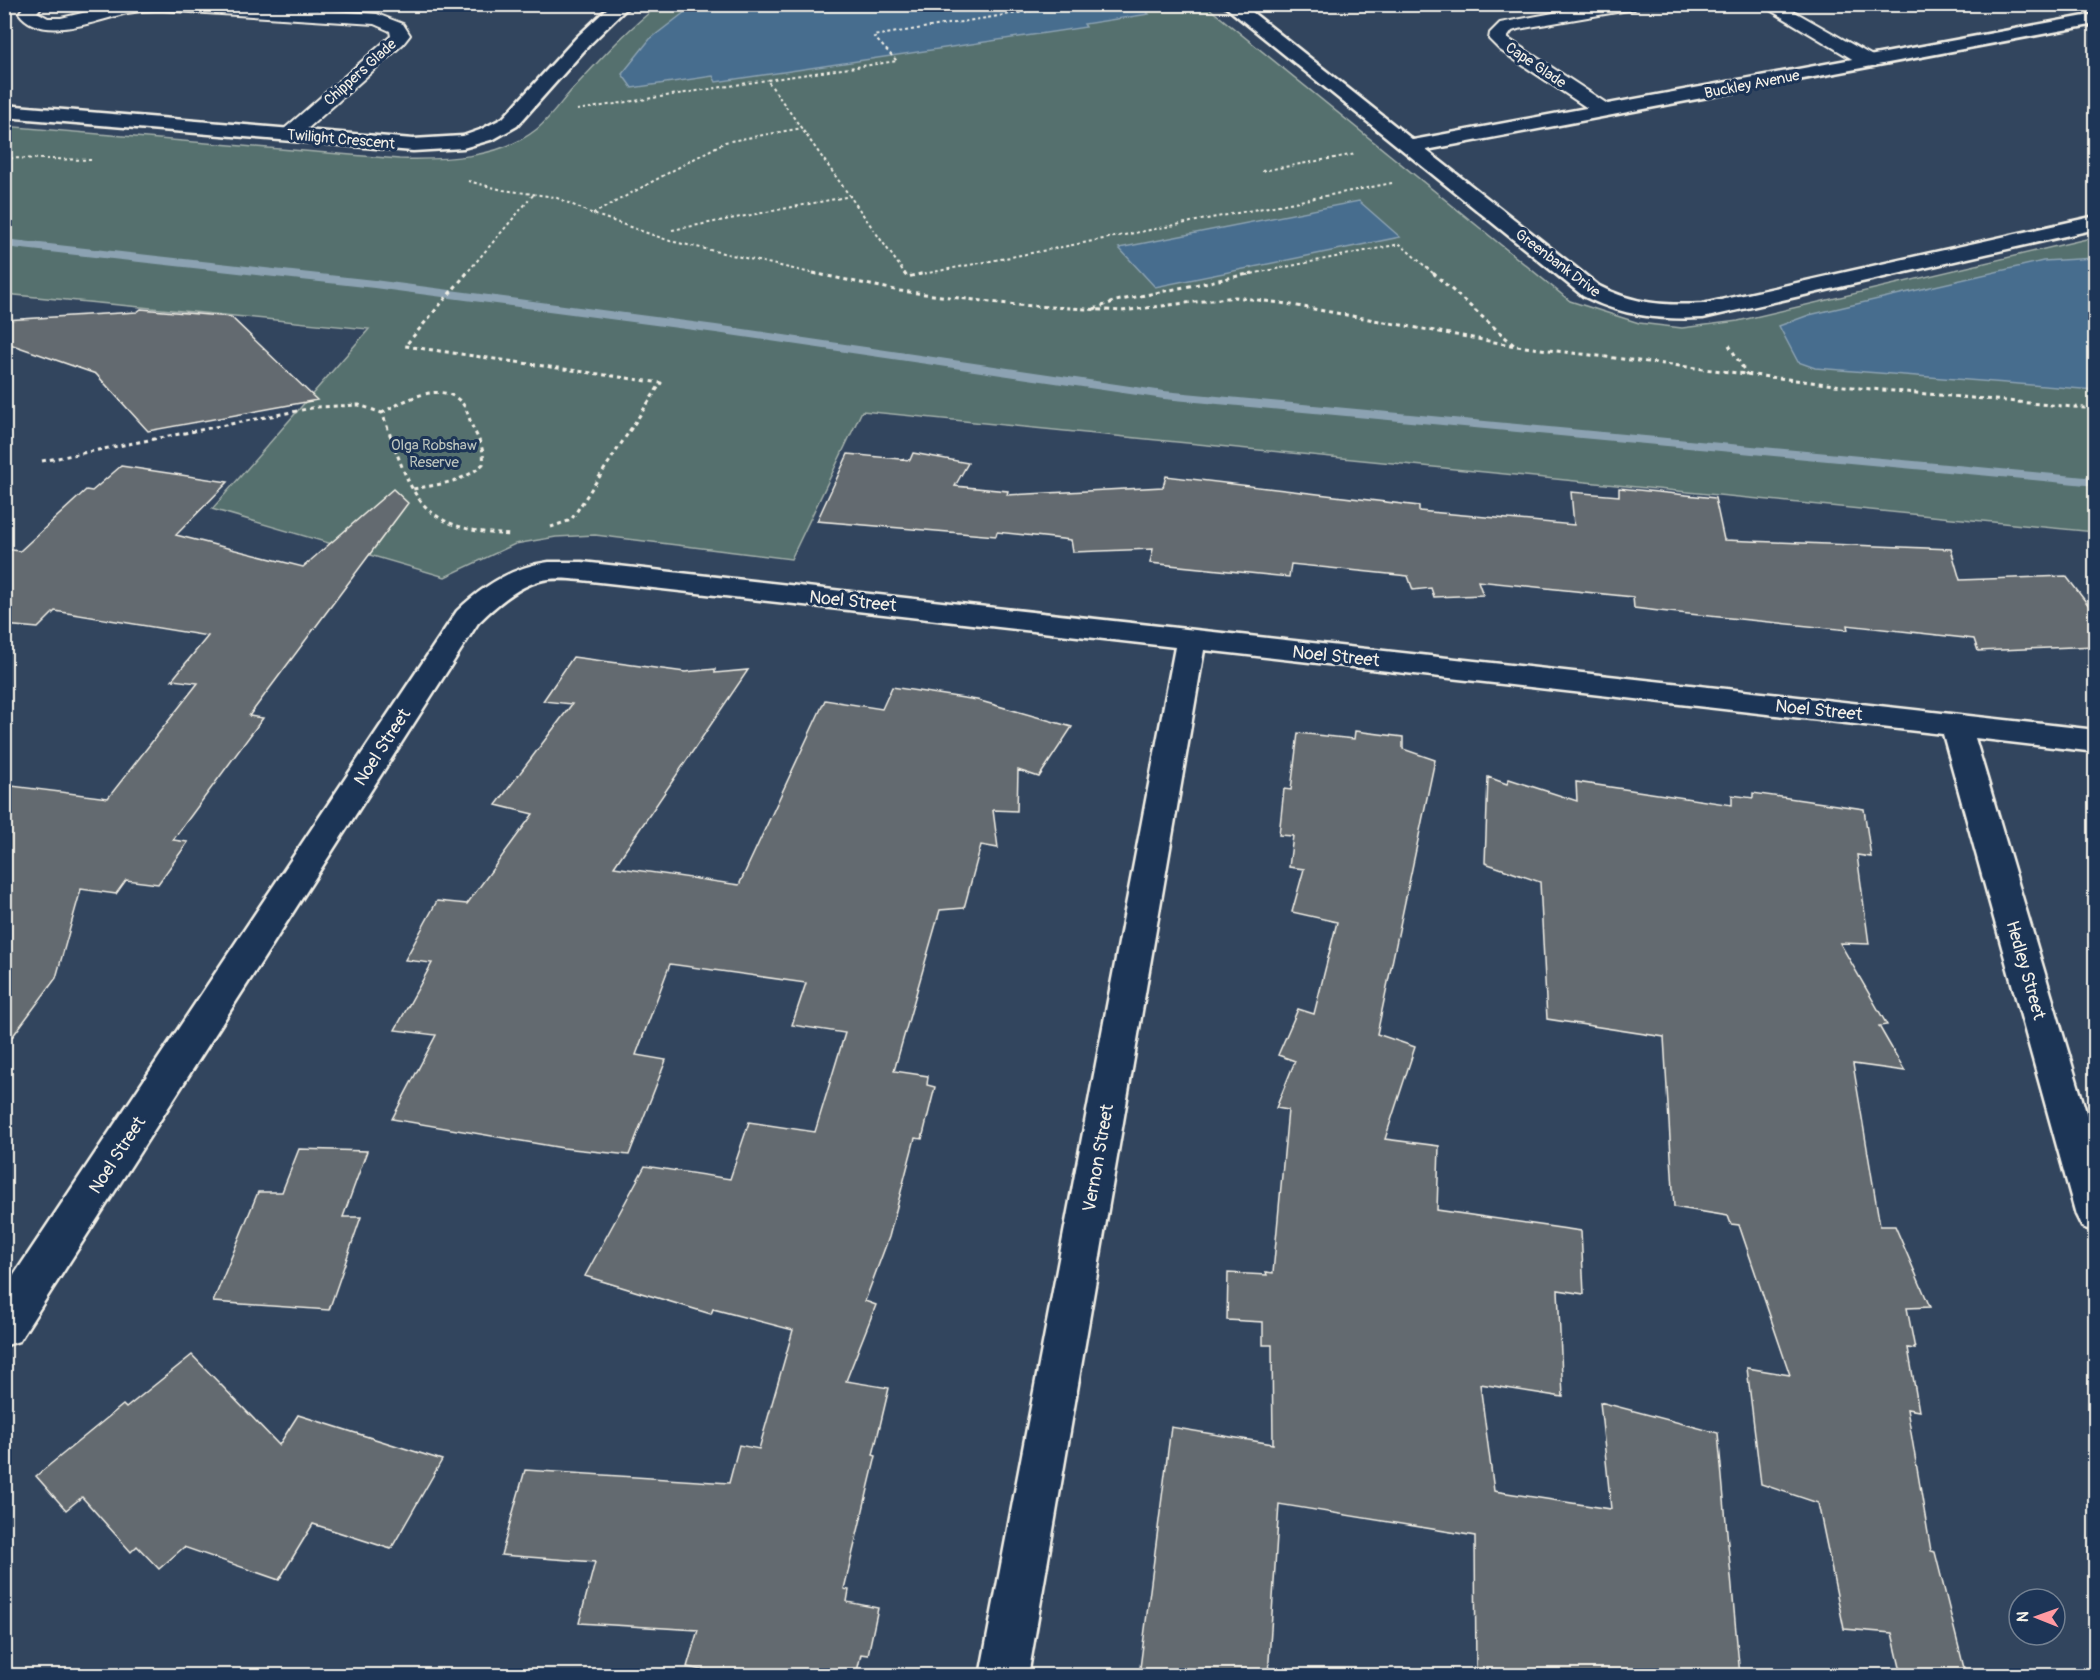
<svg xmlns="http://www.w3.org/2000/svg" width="2100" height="1680" font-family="Pangolin,sans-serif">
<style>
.green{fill:#54706e;stroke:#a4b0ab;stroke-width:1.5}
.water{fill:#466d8e;stroke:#8ca2b2;stroke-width:1.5}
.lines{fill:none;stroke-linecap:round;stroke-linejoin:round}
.stream{fill:#8ca2b2;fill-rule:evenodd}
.building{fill:#636a6f;stroke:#f4f1e8;stroke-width:1.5}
.service-casing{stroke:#f4f1e8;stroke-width:4}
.minor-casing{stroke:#f4f1e8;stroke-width:5}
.path-far1{stroke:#f4f1e8;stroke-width:2;stroke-dasharray:3 3;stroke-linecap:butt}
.path{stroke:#f4f1e8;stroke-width:3;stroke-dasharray:4 4;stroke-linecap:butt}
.service{fill:#1d3557;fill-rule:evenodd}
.minor{fill:#1d3557;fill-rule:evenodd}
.labels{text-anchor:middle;stroke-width:6;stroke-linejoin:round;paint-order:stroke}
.far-street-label{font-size:15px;fill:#f4f1e8;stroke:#1d3557}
.far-park-label{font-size:15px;fill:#bcc4bd;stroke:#1d3557}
.street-label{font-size:18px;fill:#f4f1e8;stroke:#1d3557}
</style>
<rect width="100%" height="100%" fill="#32455e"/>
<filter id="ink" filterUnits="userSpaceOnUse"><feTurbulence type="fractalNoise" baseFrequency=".0167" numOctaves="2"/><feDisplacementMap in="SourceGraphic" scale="12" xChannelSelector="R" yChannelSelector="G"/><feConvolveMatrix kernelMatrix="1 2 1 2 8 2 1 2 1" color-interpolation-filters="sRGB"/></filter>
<g filter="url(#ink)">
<path class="green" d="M659 5H1205L1570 301 1639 323 1682 328 1738 321 2095 237V532L862 411 791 559 595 535 556 537 515 544 445 577 212 509 369 329 5 294 4 126 399 159C444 160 500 159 537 129 549 119 559 105 570 92 599 61 626 30 659 5Z"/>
<path class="water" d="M694 5V4L1158 5 1143 8 1149 14 1084 24 1086 27 716 82 713 76 632 88 622 74 650 39Z
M1359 201 1400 237 1155 287 1119 248Z
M2095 258V390L1815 368 1798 362 1779 326 1809 315 2043 261Z"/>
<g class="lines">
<path class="stream" d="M4 239 374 280 716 325 1164 391 2096 478V486L1164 399 716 333 374 288 4 247Z"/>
</g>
<path class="building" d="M141 309 231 317 317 400 148 431 96 374 4 342V320L137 312Z
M913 453 968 463 955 486 1008 491 1007 495 1163 487 1166 476 1419 506V511L1574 525 1571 492 1619 496V488L1715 498 1724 540 1951 549 1960 580 2066 576 2096 615V646L1978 651 1974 639 1847 625 1848 630 1659 611 1634 608 1633 597 1478 581 1483 595 1434 597 1431 588 1413 590 1408 576 1291 564 1289 577 1150 563 1153 549 1073 552 1071 540 997 532 996 536 817 521 848 454 910 460Z
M121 466 228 482 176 535 303 567 393 489 408 503 249 716 263 718 173 840 188 842 158 884 126 880 116 894 81 889 56 978 4 1048V785L108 798 198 683 172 680 208 636 55 611 38 628 4 625V549L20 551 86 490 92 491Z
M573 657 685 672 715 669V673L748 670 614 867 739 885 825 700 882 709 892 687 977 700 1072 727 1039 777 1018 770 1017 811 993 810 998 848 981 845 964 908 940 910 894 1071 928 1076 927 1085 935 1087 922 1139 915 1138 889 1237 865 1301 876 1305 846 1381 889 1388 873 1455 876 1456 844 1589 849 1590 847 1602 878 1608 868 1655 861 1654 856 1676H731L687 1667 698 1630 579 1623 595 1562 501 1555 525 1470 729 1483 739 1445 759 1449 793 1330 713 1309 711 1314 585 1276 645 1166 730 1179 749 1122 815 1132 845 1033 792 1025 806 983 670 964 636 1055 666 1060 629 1155 563 1148 392 1119 436 1035 395 1030 432 963 405 960 437 901 467 904 533 814 496 805 572 704 543 701Z
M1355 731 1403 737V749L1435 760 1377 1034 1415 1047 1385 1139 1439 1146 1437 1210 1581 1231 1584 1294 1558 1290 1563 1397 1480 1384 1494 1491 1611 1509 1600 1402 1718 1433 1740 1676H1476L1475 1536 1279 1504 1268 1676H1139L1171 1427 1273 1444 1272 1345H1263V1322L1227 1320 1228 1273 1267 1275 1266 1272 1273 1273 1288 1110 1276 1108 1295 1061 1278 1055 1298 1009 1314 1014 1337 922 1292 912 1304 869 1289 867 1293 836 1279 835 1284 789 1291 790 1298 733 1354 739Z
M1488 777 1507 784 1509 779 1577 801 1576 782 1732 805V795L1753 798V793L1864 809 1871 857 1857 855 1869 944 1840 943 1887 1025 1879 1026 1905 1071 1853 1064 1880 1226H1895L1930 1307 1907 1308 1915 1349 1908 1348 1919 1411 1907 1409 1931 1551 1935 1552 1966 1676H1902L1892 1633 1844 1629 1818 1503 1761 1484 1747 1368 1790 1375 1739 1225 1731 1224 1728 1216 1674 1207 1664 1037 1547 1019 1540 882 1485 863Z
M299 1149 367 1151 343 1217H361L329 1310 213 1302 258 1192H282Z
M192 1355 279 1445 298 1415 442 1460 391 1549 313 1524 279 1580 184 1547 159 1569 137 1546 131 1552 82 1497 66 1510 36 1476 123 1405 126 1408Z"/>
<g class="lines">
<defs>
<path id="service" d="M26 4H44L37 12 48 18H61L121 4H230L377 14 403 24 410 35 403 44 297 138H283L281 134 283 130 391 36 390 31 374 24 160 10C149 10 138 11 127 13 98 20 41 44 19 13Z
M1602 4H1642L1634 9 1518 29 1512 31 1507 38 1612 107 1614 111 1612 115H1598L1500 50 1489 39 1490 33 1500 23Z
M1760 4H1781L1876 58 1879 62 1876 66H1864Z"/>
<path id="minor" d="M612 4H631L589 45 517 126 494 139 463 148 413 151 4 117V105L413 139 463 136 480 130 503 118 577 37Z
M1222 4H1242L1413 140 2096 14V24L1426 150 1599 286C1633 304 1665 306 1703 304L2096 216V229L1703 318C1660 320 1622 316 1583 296Z
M549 562H582L2096 730V752L1975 738 2096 1146V1232L2082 1227 2076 1215 1943 734 1204 650 1028 1676H980L1175 647 582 580C571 579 560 578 549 579 522 582 496 605 478 623L19 1341 4 1346V1290L457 611C483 586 512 567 549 562Z"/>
</defs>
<use href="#service" class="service-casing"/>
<use href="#minor" class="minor-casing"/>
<path class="path-far1" d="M577 110 767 80
M4 158 91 160
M1262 171 1356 154
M468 181 503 190 555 197 593 214 670 241 820 275
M593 214 725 142 802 128
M672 230 851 196
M465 275 534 194
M906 275 767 80 897 61 873 36 1074 4
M918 275 1392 183
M1246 275 1400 244 1435 275"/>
<path class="path" d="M467 273 405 346 661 383 571 520 551 527
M813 273 900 291 1016 305 1122 311 1235 297 1281 303 1516 346 1860 388 2096 409
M904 273 907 277 925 273
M1433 273 1515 346
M1094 309 1116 301 1253 273
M1729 345 1747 375
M382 413C403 401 440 380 461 402 468 409 469 420 473 428 479 440 485 450 483 464 463 483 439 484 413 489
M42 461 317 407 359 405 382 413C413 494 413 529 512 535"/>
<use href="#service" class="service"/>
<use href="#minor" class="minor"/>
</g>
</g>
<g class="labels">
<g class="far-street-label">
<text transform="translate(1536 65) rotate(34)" y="5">Cape Glade</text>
<text transform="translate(360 72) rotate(-42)" y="5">Chippers Glade</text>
<text transform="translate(1752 84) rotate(-11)" y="5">Buckley Avenue</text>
<text transform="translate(341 139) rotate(5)" y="5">Twilight Crescent</text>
<text transform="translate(1558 263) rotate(37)" y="5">Greenbank Drive</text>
</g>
<g class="far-park-label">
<text x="434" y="450">Olga Robshaw<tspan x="434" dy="17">Reserve</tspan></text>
</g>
<g class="street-label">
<text transform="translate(853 601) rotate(6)" y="6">Noel Street</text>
<text transform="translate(1336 656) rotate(6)" y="6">Noel Street</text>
<text transform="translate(1819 710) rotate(6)" y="6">Noel Street</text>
<text transform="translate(382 747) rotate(-57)" y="6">Noel Street</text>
<text transform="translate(2026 970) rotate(74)" y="6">Hedley Street</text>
<text transform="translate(117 1155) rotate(-57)" y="6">Noel Street</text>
<text transform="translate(1098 1158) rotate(-80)" y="6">Vernon Street</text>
</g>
</g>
<rect width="2100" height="1680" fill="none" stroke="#1d3557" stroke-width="24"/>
<rect x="12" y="12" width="2076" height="1656" fill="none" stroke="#f4f1e8" stroke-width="2" filter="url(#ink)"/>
<g transform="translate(2037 1617) rotate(271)"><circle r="28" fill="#1d3557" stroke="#738091" stroke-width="1.5"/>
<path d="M0-4.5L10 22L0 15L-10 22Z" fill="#ff9aa2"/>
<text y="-9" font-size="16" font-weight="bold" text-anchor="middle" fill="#f4f1e8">N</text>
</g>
</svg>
